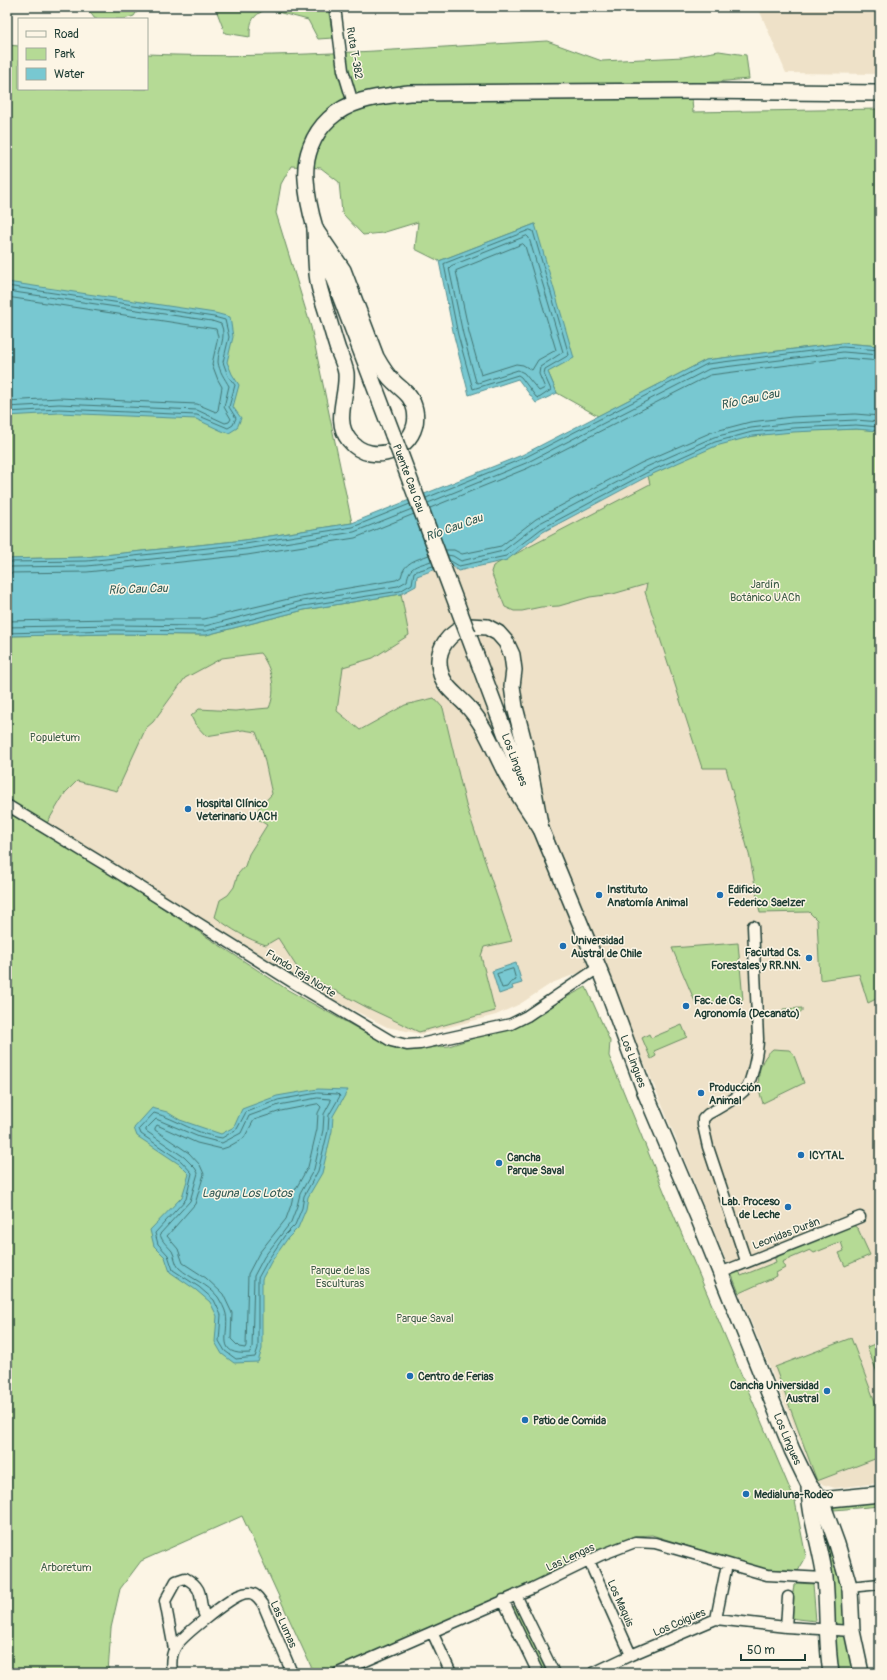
<svg xmlns="http://www.w3.org/2000/svg" width="887" height="1680" font-family="Pangolin,sans-serif">
<style>
.built{fill:#eee1c8}
.green{fill:#b5da95;stroke:#6a8c64}
.water{fill:#78c8d1;stroke:#549092}
.lines{fill:none;stroke-linecap:round;stroke-linejoin:round}
.shore{stroke:#437573;stroke-width:1}
.street-casing{stroke:#1f3d34;stroke-width:13}
.secondary-casing{stroke:#1f3d34;stroke-width:18}
.street{stroke:#fcf5e5;stroke-width:10}
.secondary{stroke:#fcf5e5;stroke-width:15}
.secondary-bridge-casing{stroke:#1f3d34;stroke-width:18;stroke-linecap:butt}
.secondary-bridge{stroke:#fcf5e5;stroke-width:15}
.poi-dot{fill:#1f6fb2;stroke:#fcf5e5;stroke-width:1.5}
.labels{text-anchor:middle;stroke-width:3;stroke-linejoin:round;paint-order:stroke}
.street-label{font-size:11px;fill:#1f3d34;stroke:#fcf5e5}
.park-label{font-size:11px;fill:#3d5c47;stroke:#fcf5e5}
.poi-label{font-size:11px;font-weight:bold;fill:#1f3d34;stroke:#fcf5e5;text-anchor:start}
.water-label{font-size:12px;font-style:italic;fill:#315953;stroke:#fcf5e5}
</style>
<rect width="100%" height="100%" fill="#fcf5e5"/>
<filter id="ink" filterUnits="userSpaceOnUse"><feTurbulence type="fractalNoise" baseFrequency=".025" numOctaves="2"/><feDisplacementMap in="SourceGraphic" scale="8" xChannelSelector="R" yChannelSelector="G"/><feConvolveMatrix kernelMatrix="1 2 1 2 8 2 1 2 1" color-interpolation-filters="sRGB"/></filter>
<g filter="url(#ink)">
<path class="built" d="M758 7H880V74L786 73Z
M880 431V1483L835 1488 818 1483 815 1478 655 1088 604 969 598 968 584 971 552 983 520 1004 496 1015 421 1034 387 1027 338 1002 7 799V636L417 576 450 564 458 571 507 560 543 532 648 476 716 446 753 436 793 432Z"/>
<path class="green" d="M86 7H140L134 16 124 19H95Z
M215 7H328L333 38 318 39 308 20 266 9C252 17 250 20 250 37L225 33Z
M547 41 602 61 683 57 719 51 746 55 749 79 691 84 693 112 880 109V346L843 343 706 360 598 416 557 393 548 372 535 224 439 261 415 249 418 222 382 233 363 235 342 213 339 182 321 168 291 166 281 184 276 213 311 327 352 523 245 540 86 557 7 559V45L19 46V89H147V54C280 60 414 48 547 41Z
M856 429 880 431V997L868 1003 859 974 820 980 817 920 809 912 760 913 750 858 726 768H702L645 592 647 584 613 594 590 597 559 606 541 607 522 611H514L505 607 491 572 493 566 500 562 650 484 648 476C670 466 692 455 715 446 760 430 809 431 856 429Z
M401 594 409 635 373 658 343 667 337 711 360 730 405 705 434 698 443 708 466 805 512 941 484 947 481 956 495 1011 419 1032 368 1008 300 972 278 938 266 945C247 939 231 929 215 917L220 900 228 895 234 887 238 874 245 866 249 854 267 825 259 820 258 809 272 794C267 773 264 751 256 732L243 730 206 736 195 724 191 716 199 709 235 711 269 708C277 690 272 668 260 653L222 658 185 678 153 722 146 728 117 791 77 781 65 793 47 823 7 799V636L114 634 206 635 304 610Z
M8 813 103 869 288 990 373 1037 404 1050 449 1046 514 1025 586 987 610 1041 609 1056 670 1206 795 1501 806 1557 798 1571 766 1569 735 1561 652 1535 634 1536 520 1589 325 1673H314L242 1516 141 1561 120 1589 111 1628 108 1673H7Z
M738 943 743 1000 696 1004 672 948Z
M802 1008V1012L783 1013V1009Z
M682 1025 687 1037 654 1051 656 1056 651 1059 642 1038 649 1034 651 1038Z
M773 1049 789 1050 793 1053 804 1083 763 1103C756 1085 756 1062 773 1049Z
M851 1223 858 1229 870 1255 845 1266 839 1253 844 1251 841 1242 814 1253 810 1250 782 1262 785 1268 776 1273 777 1276 739 1293 731 1273 739 1270 741 1276 776 1262 774 1256Z
M851 1338 880 1415V1457L817 1481 775 1367Z
M880 1342V1380L867 1347Z
M880 1497V1506L834 1510 833 1502Z
M820 1514 843 1575 855 1673H838Z
M797 1583 813 1584 816 1621 789 1618 794 1585Z
M516 1606 547 1673H541L512 1607Z"/>
<path class="water" d="M535 224 574 358 548 372 557 393 536 403 518 379 469 395 454 336 439 261Z
M7 282 215 313 230 317 233 337 227 362 232 374 239 385 233 407 241 418 237 428 229 433 222 431 196 419 59 413 7 416Z
M843 343 880 346V431L856 429 793 432 753 436 716 446 648 476 543 532 507 560 458 571 450 564 417 576 416 586 401 594 304 610 206 635 114 634 7 636V559L86 557 245 540 352 523 522 455 706 360Z
M516 963 522 983 512 986 513 989 499 994 492 971Z
M318 1089 348 1090 333 1116 332 1131 322 1173 308 1197 306 1209 298 1228 288 1238 271 1262 262 1279V1349L258 1362 234 1363 222 1354 215 1342 217 1316 210 1302 196 1290 170 1272 165 1257 154 1246 150 1230 182 1197 189 1174 179 1164 137 1136 134 1128 152 1108 167 1112 180 1120 221 1134 234 1127 242 1109 277 1096Z"/>
<g class="lines">
<path class="shore" d="M530 230 533 231 569 355 545 369 544 374 551 390 539 398 536 397 521 377 518 375 473 389 458 335 444 264Z
M527 236 529 238 563 352 540 367 539 374 545 388 539 391 524 373 518 370 478 383 476 382 463 334 449 268 451 266Z
M523 244 525 246 556 350 538 360 532 370 523 365 516 364 481 375 469 332 456 271Z
M7 286 214 317 225 320 229 337 223 362 228 376 235 385 229 407 236 418 233 425 228 428 197 415 59 409 7 412
M7 291 212 321 221 324C227 338 218 349 218 362 219 371 225 379 229 386L224 407 231 419 229 422 225 423 197 410 59 404 7 407
M7 297 216 329 218 337 212 364 218 380 222 387 218 410 216 412 197 404 59 398 7 401
M426 498 524 458 707 364 843 347 880 350
M428 503 526 463 709 369 843 352 880 355
M430 508 528 468 710 375 844 358 880 361
M445 550H454L462 554 501 546 536 519 641 463 712 432 750 422 792 417 855 414 880 416
M447 555 453 556 461 561 503 551 538 524 644 468 714 437 751 428 792 423 856 420 880 422
M449 560 459 566 506 556 541 529 646 473 715 442 752 432 793 428 856 425 880 427
M7 562 87 561 245 544 353 527 410 504
M7 567 87 566 246 549 354 532 412 509
M7 573 87 572 247 555 355 538 414 514
M7 621 114 619H204L301 596 396 580 401 577C404 562 416 560 429 555
M7 627 114 625 205 626 302 601 398 586 407 581C409 565 418 566 431 561
M7 633 114 630 206 631 303 606 400 591 412 584 414 572 433 566
M513 969 516 980 510 983 507 987 502 988 497 974Z
M318 1093 338 1094 340 1096 329 1115 328 1131 318 1171 304 1196 302 1208 295 1225 285 1235 268 1260 258 1278V1348L255 1357 236 1359 225 1351 219 1341 221 1315 214 1300 199 1287 173 1270 168 1255 158 1244 155 1233 186 1199 192 1173 181 1161 141 1134 139 1129 154 1113C177 1119 197 1135 222 1138L237 1129 246 1112 278 1100Z
M318 1098 330 1099 331 1101 324 1114 323 1130 314 1169 300 1194 297 1206 291 1222 264 1257 254 1276 252 1348 250 1353C214 1356 230 1334 226 1314 225 1309 221 1302 218 1297 208 1284 191 1279 179 1268 175 1264 175 1256 172 1251 167 1245 162 1242 160 1234L190 1201 198 1173 195 1168 184 1157 146 1131V1129L156 1119 199 1137 222 1143 241 1133 249 1116 279 1105Z
M318 1104 321 1107 318 1113 317 1129 308 1167 294 1192 291 1205 286 1219 259 1253 248 1274 246 1346 245 1348 239 1347 231 1339 232 1313 223 1294 206 1278 183 1263 178 1249 167 1236 195 1204 204 1174 200 1165 189 1153 155 1130V1128L157 1125 197 1143 222 1149 228 1147 244 1138 254 1120 281 1111Z"/>
<defs>
<path id="street" d="M335 7 343 70 353 103
M7 805 107 866 297 985 391 1041 407 1045 420 1044 511 1024 527 1016 598 968
M746 1261 708 1147 703 1125V1119L708 1114C720 1107 735 1100 745 1090 752 1083 758 1049 758 1039L753 926
M720 1273 860 1217
M589 1561 631 1655
M849 1587 880 1584
M516 1595 554 1673
M503 1600 538 1673
M716 1619 727 1564
M786 1627 788 1597
M432 1632 451 1673
M174 1649 165 1601 176 1581 185 1578C208 1590 196 1602 206 1618
M172 1673C171 1666 171 1655 175 1648 180 1637 228 1600 240 1595 242 1594 246 1593 249 1593 256 1593 259 1599 263 1604L292 1673
M338 1673 533 1588 601 1555 635 1542 655 1543 767 1575 824 1578
M593 1673 631 1655 716 1619 786 1627 852 1631"/>
<g id="secondary">
<path d="M315 229 343 270 376 357C381 366 386 375 394 382 403 391 412 395 415 410 422 447 373 470 349 440 333 420 348 396 346 373 345 366 341 357 338 350 333 335 329 319 324 304 322 296 319 288 318 281 315 264 316 246 315 229Z"/>
<path d="M393 435C375 388 357 340 339 293 325 256 308 219 306 179 304 157 313 134 329 119 351 98 380 97 409 93L697 91 880 93"/>
<path d="M469 626 487 627 498 633 506 642 512 655 514 670 512 686 515 707 527 754 541 829C530 812 518 795 508 777 495 754 487 728 469 708 458 695 443 688 440 670 435 649 449 632 469 626Z"/>
<path id="s1" d="M468 634 541 829 604 981 645 1092 698 1217 792 1450 809 1485 821 1500 837 1544 850 1589 852 1631 861 1673"/>
<path d="M809 1485C809 1516 821 1547 825 1578 828 1610 826 1642 831 1673"/>
<path d="M811 1501 880 1494"/>
</g>
</defs>
<use href="#street" class="street-casing"/>
<use href="#secondary" class="secondary-casing"/>
<use href="#street" class="street"/>
<use href="#secondary" class="secondary"/>
<defs>
<g id="secondary-bridge">
<path id="s2" d="M393 435 468 634"/>
</g>
</defs>
<use href="#secondary-bridge" class="secondary-bridge-casing"/>
<use href="#secondary-bridge" class="secondary-bridge"/>
</g>
</g>
<g class="poi-dot">
<circle cx="188" cy="809" r="4"/>
<circle cx="599" cy="895" r="4"/>
<circle cx="720" cy="895" r="4"/>
<circle cx="563" cy="946" r="4"/>
<circle cx="809" cy="958" r="4"/>
<circle cx="686" cy="1006" r="4"/>
<circle cx="701" cy="1093" r="4"/>
<circle cx="801" cy="1155" r="4"/>
<circle cx="499" cy="1163" r="4"/>
<circle cx="788" cy="1207" r="4"/>
<circle cx="410" cy="1376" r="4"/>
<circle cx="827" cy="1391" r="4"/>
<circle cx="525" cy="1420" r="4"/>
<circle cx="746" cy="1494" r="4"/>
</g>
<g class="labels">
<g class="street-label">
<text transform="translate(355 53) rotate(80)" y="4">Ruta T-382</text>
<text dy="4" stroke="none"><textPath href="#s2" startOffset="46">Puente Cau Cau</textPath></text>
<text dy="4" stroke="none"><textPath href="#s1" startOffset="134">Los Lingues</textPath></text>
<text transform="translate(301 973) rotate(32)" y="4">Fundo Teja Norte</text>
<text dy="4" stroke="none"><textPath href="#s1" startOffset="458">Los Lingues</textPath></text>
<text transform="translate(786 1233) rotate(-21)" y="4">Leonidas Durán</text>
<text dy="4" stroke="none"><textPath href="#s1" startOffset="866">Los Lingues</textPath></text>
<text transform="translate(570 1557) rotate(-25)" y="4">Las Lengas</text>
<text transform="translate(621 1603) rotate(66)" y="4">Los Maquis</text>
<text transform="translate(679 1622) rotate(-23)" y="4">Los Coigües</text>
<text transform="translate(284 1624) rotate(66)" y="4">Las Lumas</text>
</g>
<g class="park-label">
<text x="765" y="588">Jardín<tspan x="765" dy="13">Botánico UACh</tspan></text>
<text x="55" y="741">Populetum</text>
<text x="340" y="1274">Parque de las<tspan x="340" dy="13">Esculturas</tspan></text>
<text x="425" y="1322">Parque Saval</text>
<text x="66" y="1571">Arboretum</text>
</g>
<g class="poi-label">
<text x="196" y="807">Hospital Clínico<tspan x="196" dy="13">Veterinario UACH</tspan></text>
<text x="607" y="893">Instituto<tspan x="607" dy="13">Anatomía Animal</tspan></text>
<text x="728" y="893">Edificio<tspan x="728" dy="13">Federico Saelzer</tspan></text>
<text x="571" y="944">Universidad<tspan x="571" dy="13">Austral de Chile</tspan></text>
<text x="801" y="956" text-anchor="end">Facultad Cs.<tspan x="801" dy="13">Forestales y RR.NN.</tspan></text>
<text x="694" y="1004">Fac. de Cs.<tspan x="694" dy="13">Agronomía (Decanato)</tspan></text>
<text x="709" y="1091">Producción<tspan x="709" dy="13">Animal</tspan></text>
<text x="809" y="1159">ICYTAL</text>
<text x="507" y="1161">Cancha<tspan x="507" dy="13">Parque Saval</tspan></text>
<text x="780" y="1205" text-anchor="end">Lab. Proceso<tspan x="780" dy="13">de Leche</tspan></text>
<text x="418" y="1380">Centro de Ferias</text>
<text x="819" y="1389" text-anchor="end">Cancha Universidad<tspan x="819" dy="13">Austral</tspan></text>
<text x="533" y="1424">Patio de Comida</text>
<text x="754" y="1498">Medialuna-Rodeo</text>
</g>
<g class="water-label">
<text transform="translate(750 399) rotate(-12)" y="4">Río Cau Cau</text>
<text transform="translate(454 527) rotate(-20)" y="4">Río Cau Cau</text>
<text transform="translate(138 589) rotate(-2)" y="4">Río Cau Cau</text>
<text x="247" y="1197">Laguna Los Lotos</text>
</g>
</g>
<rect width="887" height="1680" fill="none" stroke="#fcf5e5" stroke-width="24"/>
<rect x="12" y="12" width="863" height="1656" fill="none" stroke="#1f3d34" stroke-width="1.5" filter="url(#ink)"/>
<rect x="18" y="18" width="130" height="72" fill="#fcf5e5" stroke="#a4ab9e"/>
<rect x="26" y="31" width="20" height="6" fill="#fcf5e5" stroke="#a4ab9e"/>
<text x="54" y="38" font-size="12" fill="#1f3d34">Road</text>
<rect x="26" y="48" width="20" height="12" fill="#b5da95" stroke="#a4ab9e"/>
<text x="54" y="58" font-size="12" fill="#1f3d34">Park</text>
<rect x="26" y="68" width="20" height="12" fill="#78c8d1" stroke="#a4ab9e"/>
<text x="54" y="78" font-size="12" fill="#1f3d34">Water</text>
<path d="M741 1654v6h64v-6" fill="none" stroke="#1f3d34" stroke-width="2"/>
<text x="747" y="1654" font-size="12" fill="#1f3d34" stroke="#fcf5e5" stroke-width="3" paint-order="stroke">50 m</text>
</svg>
